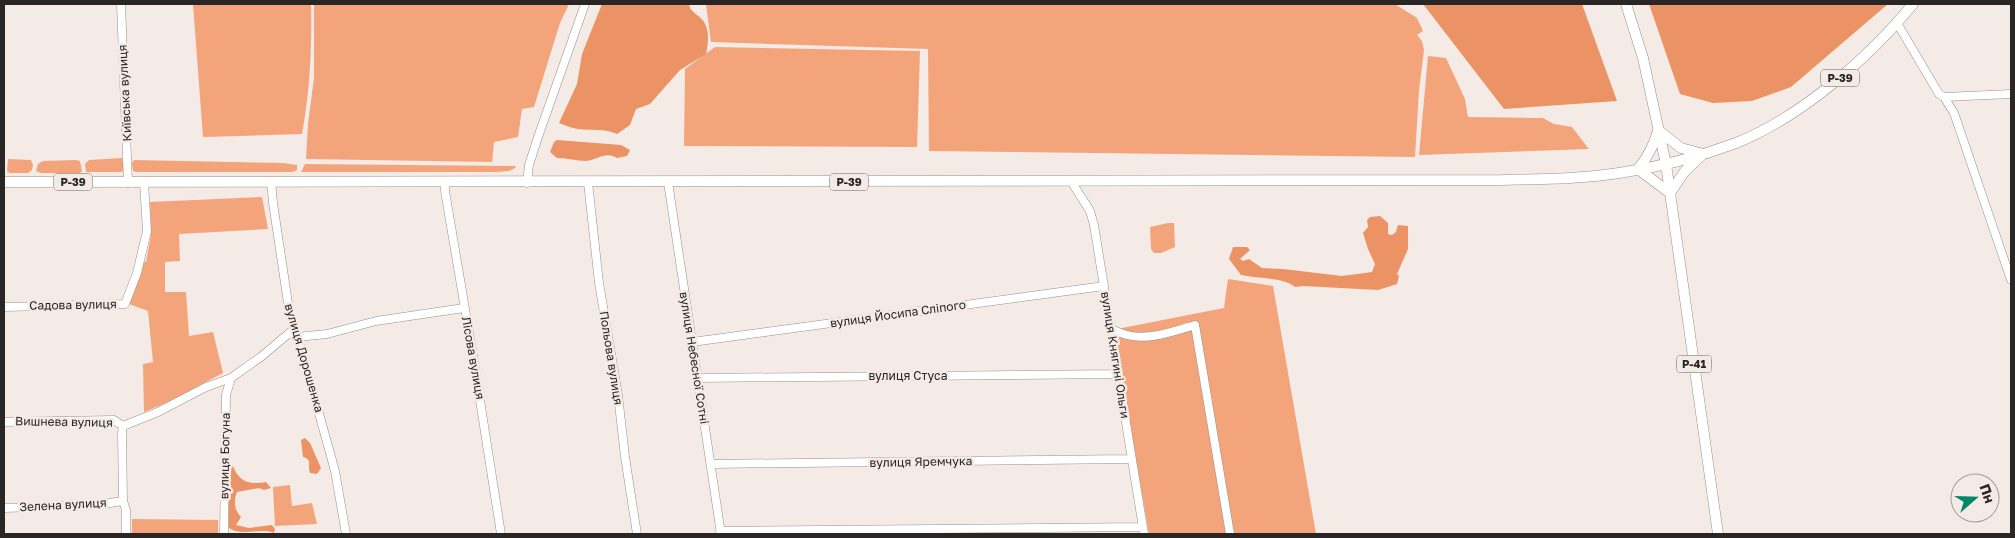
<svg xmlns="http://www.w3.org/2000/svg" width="2015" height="538" font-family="'Golos Text',sans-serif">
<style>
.green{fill:#f4a47a}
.forest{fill:#eb9364}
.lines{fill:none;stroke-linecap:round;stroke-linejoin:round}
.minor-casing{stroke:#99908c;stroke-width:9}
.major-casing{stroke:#99908c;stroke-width:11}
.minor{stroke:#fff;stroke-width:8}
.major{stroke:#fff;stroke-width:10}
.labels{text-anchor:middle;stroke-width:5;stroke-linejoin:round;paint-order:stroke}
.shield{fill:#f5ebe6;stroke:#67615f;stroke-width:1}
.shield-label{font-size:11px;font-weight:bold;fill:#2a2625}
.street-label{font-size:12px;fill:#2a2625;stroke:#f5ebe6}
</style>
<rect width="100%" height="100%" fill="#f5ebe6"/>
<path class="green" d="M193 4H311C312 48 310 90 302 134L203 137Z
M314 4H569L560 23 534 107 522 109 518 137 494 142 492 162 306 159 308 124 314 78Z
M706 4H1395L1417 18 1423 31 1417 35 1422 41 1424 50 1419 90 1415 157 929 151 928 49 711 42Z
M715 47 920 51 917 147 684 146 685 69Z
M1428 56 1446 58 1465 99 1468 117 1543 118 1554 124 1572 127 1589 149 1419 155Z
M122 158 124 170 122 172H86L85 164 89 160Z
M8 159 31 160 33 165 32 170 28 173H10L7 171Z
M76 160 80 161 82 171 80 173H41L36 171 38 164 43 161Z
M134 160 283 163 297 165V170L293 172H136L133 171 132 163Z
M305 164 516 166 515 168 509 171 496 172H301Z
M262 197 268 229 179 234 180 261 165 262V292H186L189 336 213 332 223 373 168 402 144 412 143 364 153 362 148 311 129 304 143 262H146L151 235 150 202Z
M1168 223H1174L1175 247 1161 253H1154L1151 249 1150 227Z
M1228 279 1273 286 1316 534H1149L1115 337 1117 329 1224 308Z
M290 485 292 506 312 503 317 524 275 526 273 487Z
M132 519 218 520V534H132Z"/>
<path class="forest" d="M602 4H689C690 13 700 15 704 22 710 31 708 44 706 54L680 70 650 104 636 109 630 125 617 134C604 128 592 131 578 129 571 128 565 125 559 123L577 84 582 54Z
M1423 4H1582L1617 101 1504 109Z
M1649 4H1888L1791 87 1752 101 1713 103 1680 94Z
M557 140 621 145 630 150 627 156 617 158C605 151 598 160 586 161 577 161 567 158 557 158L550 152 554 142Z
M1380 216 1388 223V234L1392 235 1396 232 1398 225 1408 226V249L1397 274 1399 276 1397 284 1378 290 1303 286 1295 287C1283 277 1258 279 1241 275L1229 259 1233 247H1247L1250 250 1240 259 1243 261 1249 259 1262 268 1283 269 1342 276 1372 272 1375 264 1368 249 1363 233 1368 227 1367 220 1370 217Z
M305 438 310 443 321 468 317 474 310 473C307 464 313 460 303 457L301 440Z
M229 464H232C239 482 248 485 266 482L271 488 264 490 259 488 237 492C233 502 235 511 241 517L236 525 249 528 272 525 275 529 274 533C261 527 242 537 229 528L227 492Z"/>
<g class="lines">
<defs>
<path id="minor" d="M121 4 128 183
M1897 23 1939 94 1944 97 2011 94
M1944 97 1954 113 2011 280
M271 181 273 203 288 303 294 329 301 349 335 471 346 534
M1071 181 1090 211 1094 225 1144 534
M588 182 599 283 618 395 625 457 637 534
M668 182 721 534
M445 183V191L473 356 501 534
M527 183 529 165 538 137 585 4
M4 307 125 304 137 273 147 231 144 182
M1112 329C1116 331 1122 334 1127 335 1148 341 1175 331 1195 325L1230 534
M297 337 327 334 376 321 464 308
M692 342 1104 286
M698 378 1119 374
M4 422 114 420 123 426
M123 426 158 412 206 387 231 378 262 356 294 329
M123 426 122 432 123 501 126 510V534
M711 464 1131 459
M4 508 96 505 123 501
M720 531 1143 527
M224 534 226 395 231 378"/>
<path id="major" d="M1626 4 1643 58 1666 164 1718 534
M1658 130 1681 148 1703 154
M1638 169C1647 158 1654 145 1658 131
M1638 169 1670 193
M4 182 1502 180C1541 179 1581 179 1619 173 1659 167 1699 157 1736 143 1801 117 1870 57 1913 4
M1670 193 1685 171 1701 156"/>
</defs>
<use href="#minor" class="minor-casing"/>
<use href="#major" class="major-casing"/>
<use href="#minor" class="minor"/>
<use href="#major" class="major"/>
</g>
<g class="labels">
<g class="shield">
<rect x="1821" y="69.5" width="38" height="17" rx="4"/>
<rect x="54" y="173.5" width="38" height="17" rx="4"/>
<rect x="830" y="173.5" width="38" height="17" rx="4"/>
<rect x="1676.5" y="355.5" width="35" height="17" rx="4"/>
</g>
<g class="shield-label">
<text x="1840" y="82">Р-39</text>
<text x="73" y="186">Р-39</text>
<text x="849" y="186">Р-39</text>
<text x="1694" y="368">Р-41</text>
</g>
<g class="street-label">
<text transform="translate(125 93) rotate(-93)" y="4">Київська вулиця</text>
<text transform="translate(73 305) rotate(-1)" y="4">Садова вулиця</text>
<text transform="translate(898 314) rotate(-8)" y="4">вулиця Йосипа Сліпого</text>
<text transform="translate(1115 355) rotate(81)" y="4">вулиця Княгині Ольги</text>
<text transform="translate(304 358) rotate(74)" y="4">вулиця Дорошенка</text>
<text transform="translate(473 358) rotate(80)" y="4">Лісова вулиця</text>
<text transform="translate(611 358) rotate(81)" y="4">Польова вулиця</text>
<text transform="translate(694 358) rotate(81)" y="4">вулиця Небесної Сотні</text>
<text x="908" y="380">вулиця Стуса</text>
<text transform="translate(64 422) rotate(1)" y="4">Вишнева вулиця</text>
<text transform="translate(225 456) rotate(-89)" y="4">вулиця Богуна</text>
<text transform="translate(921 462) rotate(-1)" y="4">вулиця Яремчука</text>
<text transform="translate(63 505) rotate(-3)" y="4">Зелена вулиця</text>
</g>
</g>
<rect width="2015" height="538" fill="none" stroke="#2a2625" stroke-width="10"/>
<g transform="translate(1975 498) rotate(70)"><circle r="24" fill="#f5ebe6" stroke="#a49c99"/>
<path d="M0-4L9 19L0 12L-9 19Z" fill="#008669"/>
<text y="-8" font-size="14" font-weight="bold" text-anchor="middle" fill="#2a2625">Пн</text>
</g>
</svg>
